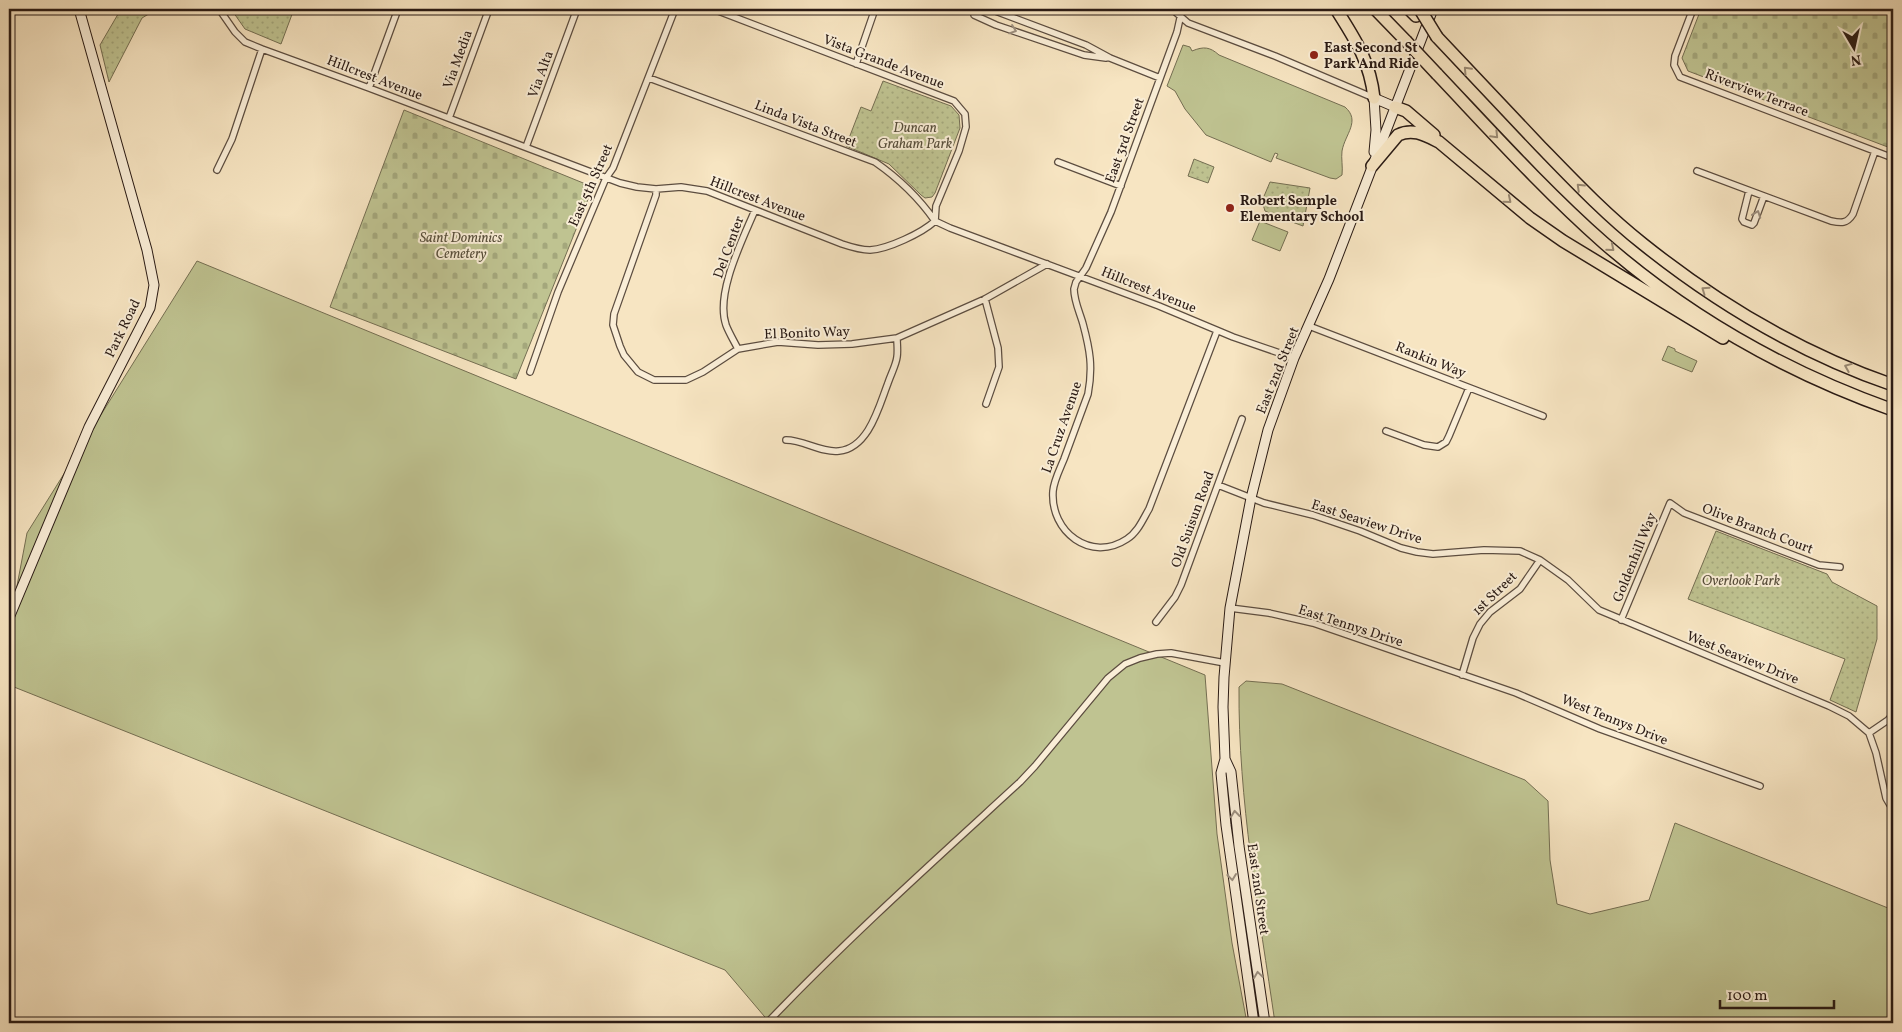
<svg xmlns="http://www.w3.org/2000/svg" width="1902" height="1032" font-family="Vollkorn,serif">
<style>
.grass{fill:#bfc391;stroke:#746e52}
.cemetery{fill:url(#cemetery-stones);stroke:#746e52}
.park{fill:url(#park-dots);stroke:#746e52}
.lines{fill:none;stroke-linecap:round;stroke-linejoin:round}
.street-casing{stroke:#5c4d40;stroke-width:8}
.secondary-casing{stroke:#291a14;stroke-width:11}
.highway-casing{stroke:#291a14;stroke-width:14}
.street{stroke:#faeed7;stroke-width:5.5}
.secondary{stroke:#faeed7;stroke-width:9}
.highway{stroke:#f7e5c2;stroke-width:11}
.highway-bridge-casing{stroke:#291a14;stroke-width:14;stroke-linecap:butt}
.highway-bridge{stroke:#f7e5c2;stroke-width:11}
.oneway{stroke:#9c8f7f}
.oneway2{stroke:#9a8a74}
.poi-dot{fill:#8f2418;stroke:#faeed7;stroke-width:2}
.labels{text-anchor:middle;stroke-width:4;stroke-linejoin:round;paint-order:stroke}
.poi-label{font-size:14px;font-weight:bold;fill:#291a14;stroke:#faeed7;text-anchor:start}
.street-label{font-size:14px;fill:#291a14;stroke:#faeed7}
.park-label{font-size:14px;font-style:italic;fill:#564d3a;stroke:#faeed7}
</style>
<defs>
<pattern id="cemetery-stones" width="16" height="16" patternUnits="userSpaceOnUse" patternTransform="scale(1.25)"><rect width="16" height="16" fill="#bfc391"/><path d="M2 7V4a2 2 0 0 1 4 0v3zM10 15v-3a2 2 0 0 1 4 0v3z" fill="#a4a77c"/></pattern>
<pattern id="park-dots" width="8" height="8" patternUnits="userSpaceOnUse" patternTransform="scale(1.25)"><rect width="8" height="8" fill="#bfc391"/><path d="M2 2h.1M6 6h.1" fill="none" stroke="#a4a77c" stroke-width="1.8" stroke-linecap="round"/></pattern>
</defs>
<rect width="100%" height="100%" fill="#f7e5c2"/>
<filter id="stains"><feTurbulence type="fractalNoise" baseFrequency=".004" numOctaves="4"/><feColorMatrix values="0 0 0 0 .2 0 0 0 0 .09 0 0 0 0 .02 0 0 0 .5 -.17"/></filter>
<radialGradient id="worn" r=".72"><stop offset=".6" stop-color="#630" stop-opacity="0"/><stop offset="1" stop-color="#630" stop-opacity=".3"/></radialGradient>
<path class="grass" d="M1183 45 1190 47 1192 51C1204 46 1210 47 1219 55L1345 107C1361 121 1345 134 1342 151 1341 158 1343 167 1342 175L1336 179 1330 178 1276 158 1278 154 1275 153 1271 162 1206 135 1185 109 1175 91 1167 86Z
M1260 221 1288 232 1280 251 1252 240Z
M197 261 1205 675 1217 834 1232 943 1247 1023H770L725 970 9 685V628L27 533Z
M1668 346 1675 349V351L1697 361 1692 372 1662 360Z
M1246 681 1282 684 1525 780 1548 801 1550 860 1557 904 1590 914 1649 900 1675 823 1893 910V1023H1275C1259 912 1238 800 1239 687Z"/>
<path class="cemetery" d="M1701 9H1893V149L1688 71 1682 58Z
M404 110 593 187 516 379 330 307Z"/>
<path class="park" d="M121 9H157L142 18 109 82 100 45Z
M231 9H294L281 44 245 29Z
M883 81 951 106 959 115 960 128 935 193 932 197 925 198 921 195 889 164 846 146 861 107 871 111Z
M1194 159 1214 167 1208 183 1188 176Z
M1270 182 1310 188 1303 226 1284 219 1283 216 1281 218 1265 211 1262 201Z
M1716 531 1827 574 1832 582 1877 606V639L1856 712 1830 700 1845 659 1688 599Z"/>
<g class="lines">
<defs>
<path id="street" d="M219 9 235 32 245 42 262 49 369 88 620 183 637 187 656 189 681 187 707 191 842 244C851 247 860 250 870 250 888 249 922 233 935 221L950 228 1159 306 1233 337 1294 358
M713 9 954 101 965 114 966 127 959 151 936 206 935 221
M974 9V15L996 25 1084 55 1106 58
M990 9 1086 45 1110 58 1160 78
M1172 9 1188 23 1275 56 1374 98
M1182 9 1177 32 1111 212 1086 268 1076 282 1074 289C1074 301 1080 313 1083 324 1090 350 1093 367 1088 394 1080 416 1072 437 1064 459 1060 469 1054 480 1053 491 1050 532 1091 563 1127 539 1138 532 1143 519 1149 509L1217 331
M1600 9H1622
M1693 9 1675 56 1674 65 1680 77 1893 158
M856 64 875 9
M649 78 875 162C898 178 919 198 935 221
M369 88 398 9
M449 118 489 9
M526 147 577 9
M1058 162 1121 186
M217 170 232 139 262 49
M1697 171 1831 221C1841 223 1847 224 1853 214L1875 151
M656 189V195L614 314 613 325 620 346 624 355 638 372 654 380H686L703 372 738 349 778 342 818 345 852 344 897 338 985 299 1047 264
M1749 191 1742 219 1744 222 1752 225 1754 223 1764 196
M985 299 998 348 999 367 986 404
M1309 326 1543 416
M738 349C734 341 729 333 726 325 715 293 743 239 755 210
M530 372 558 292 606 178 613 168 675 9
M1386 431 1424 445 1438 447 1446 442 1449 436 1469 388
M786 440C804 440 821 453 839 451 869 448 879 406 888 383 891 374 896 365 897 357 898 351 897 344 897 338
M1218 485 1264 503 1313 515 1360 531 1401 548 1417 552 1433 554 1484 550 1520 551 1540 560 1568 580 1599 610 1829 706 1849 716 1869 733 1876 753 1886 798 1893 810
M1230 608 1269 613 1313 623 1516 693 1600 729 1760 786
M1621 620 1670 503 1684 513 1819 565 1840 567
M1156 622 1175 597 1181 585 1242 419
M1462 675 1473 638 1480 624 1490 612 1520 589 1540 560
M1869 733 1888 720 1893 714
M767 1023C848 938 934 861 1020 782L1035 766 1108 678 1125 664 1140 658 1157 654 1171 653 1225 663"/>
<path id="secondary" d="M1374 98 1376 130 1374 152
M1374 98 1395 107
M9 618 89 427 150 308 154 285 147 250 79 9
M1225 759 1221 773 1226 825 1254 1023
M1265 1023 1239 846 1231 772 1225 759 1223 707 1224 677 1230 608 1251 498 1268 430 1294 358 1329 279 1433 9"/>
<path id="highway" d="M1336 9C1355 39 1370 61 1374 98
M1375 9 1406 41
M1409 9 1416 16
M1437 37C1471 73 1505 109 1539 145 1572 179 1605 214 1643 244 1718 304 1803 354 1893 385
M1437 74C1491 131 1545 191 1604 243 1690 318 1786 372 1893 410
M1395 107 1406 111 1434 135
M1372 166 1398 135C1413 128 1425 135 1439 142L1530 218 1563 241 1723 338"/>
</defs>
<use href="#street" class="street-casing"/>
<use href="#secondary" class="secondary-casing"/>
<use href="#highway" class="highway-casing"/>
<use href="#street" class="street"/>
<use href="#secondary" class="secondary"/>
<use href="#highway" class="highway"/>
<defs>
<path id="highway-bridge" d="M1421 11 1437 37
M1406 41 1437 74"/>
</defs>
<use href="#highway-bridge" class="highway-bridge-casing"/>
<use href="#highway-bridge" class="highway-bridge"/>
</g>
<defs><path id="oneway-chevron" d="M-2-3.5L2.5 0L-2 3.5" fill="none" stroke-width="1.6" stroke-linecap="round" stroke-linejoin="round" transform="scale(1.25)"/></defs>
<g class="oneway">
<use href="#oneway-chevron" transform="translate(1013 30) rotate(19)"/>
<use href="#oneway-chevron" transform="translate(1757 214) rotate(-70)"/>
<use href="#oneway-chevron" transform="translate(1235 814) rotate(-96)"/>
<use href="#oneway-chevron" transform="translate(1232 877) rotate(83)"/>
<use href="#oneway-chevron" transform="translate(1258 975) rotate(-98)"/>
</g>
<g class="oneway2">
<use href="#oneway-chevron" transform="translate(1467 70) rotate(-133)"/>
<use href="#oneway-chevron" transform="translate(1495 135) rotate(46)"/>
<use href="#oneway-chevron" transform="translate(1580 187) rotate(-136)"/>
<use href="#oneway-chevron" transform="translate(1508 200) rotate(40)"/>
<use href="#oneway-chevron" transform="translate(1611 248) rotate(40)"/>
<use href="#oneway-chevron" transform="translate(1705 290) rotate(-145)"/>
<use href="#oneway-chevron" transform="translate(1848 367) rotate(-158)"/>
</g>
<g class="poi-dot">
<circle cx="1314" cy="55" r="5"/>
<circle cx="1230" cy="208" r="5"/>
</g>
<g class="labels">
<g class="poi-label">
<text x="1324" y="52">East Second St<tspan x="1324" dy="16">Park And Ride</tspan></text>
<text x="1240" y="205">Robert Semple<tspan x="1240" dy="16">Elementary School</tspan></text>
</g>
<g class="street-label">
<text transform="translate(457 59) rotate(-70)" y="5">Via Media</text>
<text transform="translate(884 61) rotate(21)" y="5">Vista Grande Avenue</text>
<text transform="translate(540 74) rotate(-70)" y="5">Via Alta</text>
<text transform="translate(375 77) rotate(21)" y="5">Hillcrest Avenue</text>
<text transform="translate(1757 92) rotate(21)" y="5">Riverview Terrace</text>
<text transform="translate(806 123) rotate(21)" y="5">Linda Vista Street</text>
<text transform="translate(1124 140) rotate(-70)" y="5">East 3rd Street</text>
<text transform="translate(590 185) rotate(-66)" y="5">East 5th Street</text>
<text transform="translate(758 198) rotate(21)" y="5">Hillcrest Avenue</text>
<text transform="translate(728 247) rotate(-70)" y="5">Del Center</text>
<text transform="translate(1149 289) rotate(22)" y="5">Hillcrest Avenue</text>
<text transform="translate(122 328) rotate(-64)" y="5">Park Road</text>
<text transform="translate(807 332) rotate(-2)" y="5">El Bonito Way</text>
<text transform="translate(1431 359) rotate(22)" y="5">Rankin Way</text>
<text transform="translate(1277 370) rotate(-68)" y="5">East 2nd Street</text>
<text transform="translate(1061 427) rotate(-71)" y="5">La Cruz Avenue</text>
<text transform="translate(1192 519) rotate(-70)" y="5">Old Suisun Road</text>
<text transform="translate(1367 521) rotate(18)" y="5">East Seaview Drive</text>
<text transform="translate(1758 528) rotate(21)" y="5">Olive Branch Court</text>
<text transform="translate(1634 557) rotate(-68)" y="5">Goldenhill Way</text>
<text transform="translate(1494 593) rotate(-44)" y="5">1st Street</text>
<text transform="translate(1351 625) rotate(18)" y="5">East Tennys Drive</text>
<text transform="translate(1743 657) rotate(22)" y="5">West Seaview Drive</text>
<text transform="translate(1615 719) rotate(22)" y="5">West Tennys Drive</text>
<text transform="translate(1259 889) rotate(82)" y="5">East 2nd Street</text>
</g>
<g class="park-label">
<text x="915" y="132">Duncan<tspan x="915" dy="16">Graham Park</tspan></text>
<text x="461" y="242">Saint Dominics<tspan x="461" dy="16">Cemetery</tspan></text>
<text x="1741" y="585">Overlook Park</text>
</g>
</g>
<rect width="1902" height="1032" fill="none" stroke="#f7e5c2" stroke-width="30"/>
<rect x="10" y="10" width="1882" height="1012" fill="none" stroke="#291a14" stroke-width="2.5"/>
<rect x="15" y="15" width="1872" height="1002" fill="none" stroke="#291a14"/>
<g transform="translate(1854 48) rotate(171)" stroke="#faeed7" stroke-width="4" paint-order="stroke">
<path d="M0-4L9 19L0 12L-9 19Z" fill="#291a14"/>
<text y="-8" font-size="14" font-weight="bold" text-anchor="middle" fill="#291a14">N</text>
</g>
<path d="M1720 1000v8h114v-8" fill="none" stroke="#291a14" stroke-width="2.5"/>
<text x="1727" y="1000" font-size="15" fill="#291a14" stroke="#faeed7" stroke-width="4" paint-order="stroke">100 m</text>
<rect width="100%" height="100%" filter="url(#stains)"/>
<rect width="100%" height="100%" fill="url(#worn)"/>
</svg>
